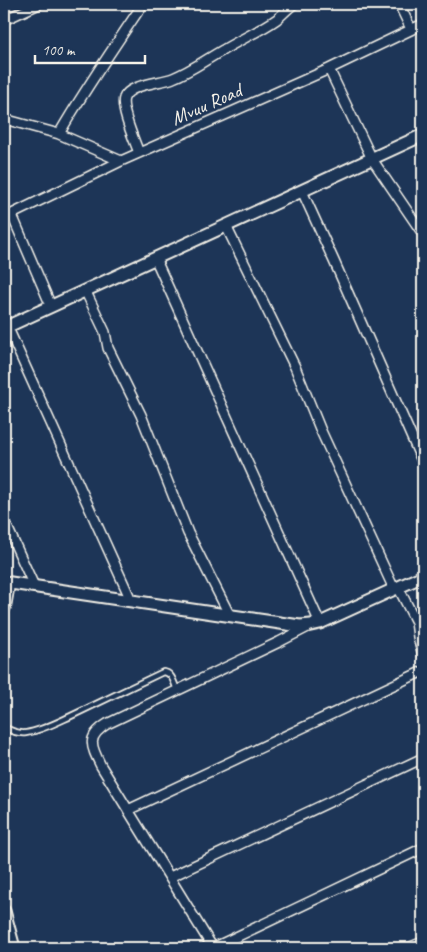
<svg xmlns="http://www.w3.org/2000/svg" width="427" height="952" font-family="Caveat,sans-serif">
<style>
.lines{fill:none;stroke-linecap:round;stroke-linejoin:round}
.service-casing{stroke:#f4f1e8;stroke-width:8}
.minor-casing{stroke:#f4f1e8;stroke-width:12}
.tertiary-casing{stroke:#f4f1e8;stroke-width:15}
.service{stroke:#1d3557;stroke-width:4.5}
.minor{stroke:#1d3557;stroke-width:9}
.tertiary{stroke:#1d3557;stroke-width:11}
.labels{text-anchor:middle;stroke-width:4;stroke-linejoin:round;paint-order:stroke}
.street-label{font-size:20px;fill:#f4f1e8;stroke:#1d3557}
</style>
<rect width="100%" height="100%" fill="#1d3557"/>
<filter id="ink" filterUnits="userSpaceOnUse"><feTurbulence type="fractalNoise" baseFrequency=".02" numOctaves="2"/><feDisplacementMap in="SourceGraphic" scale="10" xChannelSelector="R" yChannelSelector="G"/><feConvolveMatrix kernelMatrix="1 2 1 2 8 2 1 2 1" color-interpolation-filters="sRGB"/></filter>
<g filter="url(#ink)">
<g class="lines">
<defs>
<path id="service" d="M4 617 8 607 12 584
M4 727C11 731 18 734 26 733 40 731 56 723 69 717 101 702 132 687 163 672 172 672 174 683 177 690"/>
<path id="minor" d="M399 4 411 29
M4 20 39 4
M329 69 372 159 423 234
M4 119 59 134 121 161
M59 134C85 89 114 47 143 4
M139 153C135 142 120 108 124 98 129 84 161 83 173 78 191 71 207 59 223 50 241 39 260 31 277 19 283 14 288 8 294 4
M302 191 334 261 423 463
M12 215 51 306
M4 218 121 161 329 69 423 24
M226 226 295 367 321 431 394 589
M155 258 320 623
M85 290 105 332 108 348 141 415 188 533 229 614
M7 326 131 600
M4 520 34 586
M398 587 416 622 418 637 423 655
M128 810 423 671
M170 877 423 758
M213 948 101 766C91 746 86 737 107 724L279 642 308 627
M213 948 423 848
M408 948 423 942"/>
<path id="tertiary" d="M4 328 423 135
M4 582 300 626 311 625 320 623 423 576
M4 911 14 948"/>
</defs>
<use href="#service" class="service-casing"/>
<use href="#minor" class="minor-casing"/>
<use href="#tertiary" class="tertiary-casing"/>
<use href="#service" class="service"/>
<use href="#minor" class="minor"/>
<use href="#tertiary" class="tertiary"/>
</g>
</g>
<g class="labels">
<g class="street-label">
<text transform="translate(206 104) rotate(-24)" y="7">Mvuu Road</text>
</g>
</g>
<rect width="427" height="952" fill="none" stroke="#1d3557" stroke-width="20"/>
<rect x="10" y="10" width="407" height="932" fill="none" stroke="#f4f1e8" stroke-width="2" filter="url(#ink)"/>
<path d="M35 55v8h110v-8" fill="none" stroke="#f4f1e8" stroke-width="2.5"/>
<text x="42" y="55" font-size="15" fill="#f4f1e8" stroke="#1d3557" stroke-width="4" paint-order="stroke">100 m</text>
</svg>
